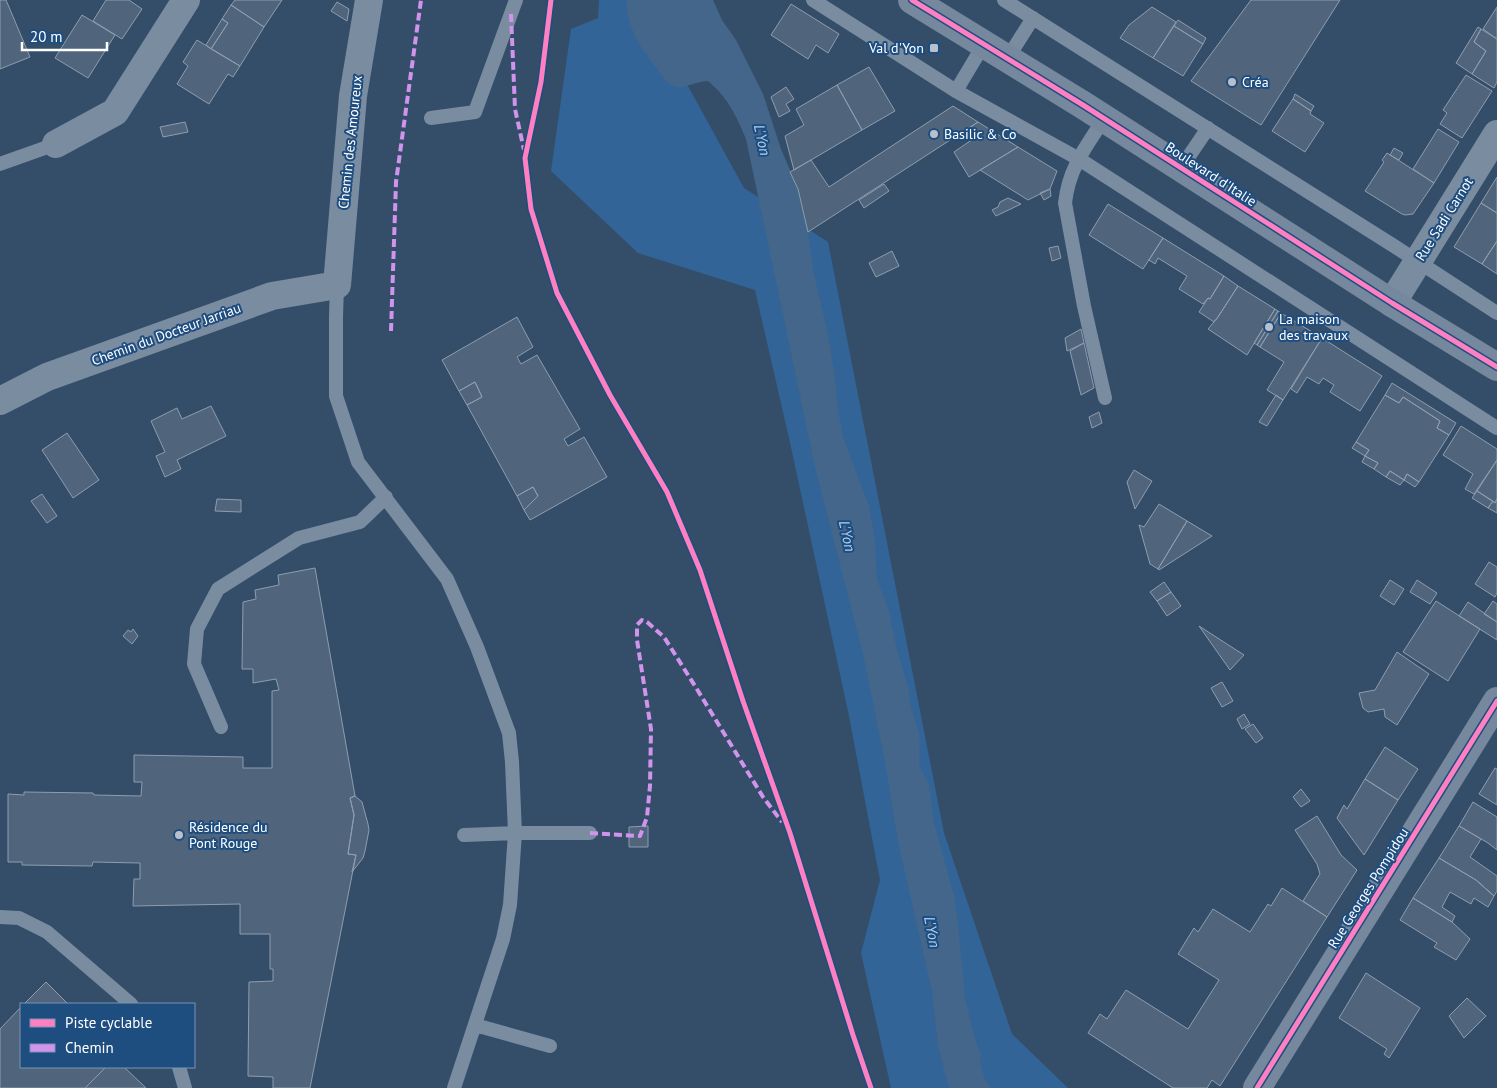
<svg xmlns="http://www.w3.org/2000/svg" width="1497" height="1088" font-family="'PT Sans',sans-serif">
<style>
.green{fill:#326497}
.water{fill:#43668a}
.building{fill:#50657c;stroke:#8d9daf}
.lines{fill:none;stroke-linecap:round;stroke-linejoin:round}
.service{stroke:#7a8ca0;stroke-width:14}
.minor{stroke:#7a8ca0;stroke-width:28}
.secondary{stroke:#75889d;stroke-width:28}
.quiet{stroke:#d193ec;stroke-width:4;stroke-dasharray:8 4;stroke-linecap:butt}
.cycleway-casing{stroke:#1e4d80;stroke-width:8}
.cycleway{stroke:#ff80c0;stroke-width:5}
.poi-dot{fill:#b8c1cb;stroke:#1e4d80;stroke-width:2}
.labels{text-anchor:middle;stroke-width:4;stroke-linejoin:round;paint-order:stroke}
.poi-label{font-size:14px;fill:#fff;stroke:#1e4d80;text-anchor:start}
.street-label{font-size:14px;fill:#fff;stroke:#1e4d80}
.water-label{font-size:15px;font-style:italic;fill:#aecff0;stroke:#1e4d80}
</style>
<rect width="100%" height="100%" fill="#344e6a"/>
<path class="green" d="M599 0H653L666 46 744 188 828 242 944 833 1012 1034 1068 1088H891L861 953 880 880 849 716 791 447 755 290 638 253 551 171 571 29 598 18Z"/>
<path class="water" d="M626 0H713L722 20 736 40 763 94 781 149 798 189 808 232 813 269 828 335 835 377 838 409 843 437 869 506 875 540 877 579 889 611 897 650 908 686 911 708 920 736 919 765 929 784 934 823 954 895 958 923 965 998 975 1039 981 1055 980 1062 983 1073 985 1079 991 1088H949L938 1046 932 991 898 842 886 767 863 654 815 467 746 139C736 115 728 98 708 81 693 81 681 93 668 83 648 57 627 35 626 0Z"/>
<path class="building" d="M0 0H6L30 57 0 69Z
M106 0H129L142 9 122 39 93 21Z
M235 0H282L264 27 231 5Z
M1251 0H1340L1261 125 1191 81Z
M337 2 349 9 347 21 331 11Z
M791 4 839 34 828 53 816 45 808 59 771 35Z
M231 5 264 27 240 66 211 49 228 23 222 19Z
M1152 7 1176 22 1153 58 1120 38 1129 25Z
M1497 7V39L1483 29Z
M82 15 115 35 88 78 55 58Z
M222 19 228 23 211 49 206 45Z
M1178 20 1206 38 1203 44 1174 26Z
M1174 26 1203 44 1183 76 1153 58Z
M1478 27 1481 29 1474 42 1486 51 1472 74 1456 63Z
M1481 29 1497 39V82L1494 88 1472 74 1486 51 1474 42Z
M197 40 240 66 233 77 228 74 209 104 177 84 188 66 183 62Z
M869 67 895 111 862 130 837 85Z
M1466 75 1492 91 1462 138 1440 124 1447 113 1443 110Z
M837 85 862 130 794 170 785 136 804 125 796 109Z
M786 87 794 99 786 104 790 111 779 117 771 97Z
M1295 94 1314 106 1311 111 1293 99Z
M1293 99 1311 111 1310 114 1324 123 1305 152 1272 131Z
M953 106 978 122 808 232 798 189 790 172 811 160 829 187Z
M185 122 188 132 163 137 160 127Z
M978 122 1018 147 969 177 954 152 973 139 966 130Z
M1438 129 1459 142 1434 183 1413 169Z
M1018 147 1057 171 1050 189 1028 200 980 170Z
M1394 148 1403 153 1399 160 1390 155Z
M1387 153 1434 183 1413 214 1405 215 1402 214 1365 191 1384 162 1382 160Z
M1497 177V213L1481 203Z
M884 184 889 191 864 208 859 200Z
M1050 189 1051 196 1044 200 1040 193Z
M1008 198 1021 204 996 216 992 210 998 207 1000 202Z
M1481 203 1497 213V241L1482 264 1454 247Z
M1108 204 1163 238 1143 269 1089 235Z
M1163 238 1224 276 1210 299 1208 298 1203 304 1179 289 1187 276 1158 258 1155 264 1149 260Z
M1497 241V274L1482 264Z
M1058 246 1061 258 1052 261 1049 248Z
M892 251 899 266 876 277 869 263Z
M1224 276 1238 286 1218 317 1214 322 1199 312 1208 298 1210 299Z
M1238 286 1275 309 1247 355 1208 329 1218 317Z
M1275 309 1278 311 1257 345 1254 343Z
M1278 311 1281 313 1260 347 1257 345Z
M1281 313 1322 338 1283 400 1267 390 1284 362 1260 347Z
M517 317 533 347 517 357 521 364 537 355 580 429 564 439 568 446 584 437 607 477 530 520 524 510 538 496 533 487 517 496 467 405 482 397 475 382 459 391 442 360Z
M1081 329 1084 343 1067 351 1065 338Z
M1322 338 1382 376 1360 411 1330 392 1334 385 1323 378 1319 384 1307 377 1297 393 1291 389Z
M1084 343 1094 388 1081 395 1070 351Z
M475 382 482 397 467 405 459 391Z
M1392 383 1456 423 1449 435 1437 428 1440 421 1403 397 1399 403 1385 395Z
M1276 395 1283 400 1267 426 1259 422Z
M1385 395 1399 403 1403 397 1440 421 1437 428 1449 435 1419 482 1407 474 1404 480 1390 471 1386 477 1374 469 1378 463 1365 456 1369 450 1356 442Z
M211 406 226 436 177 460 181 469 165 477 156 456 165 452 151 421 177 408 182 419Z
M1099 412 1102 423 1092 428 1089 417Z
M1461 426 1497 449V460L1474 494 1465 489 1473 474 1443 455Z
M67 433 99 480 73 498 42 450Z
M1356 442 1369 450 1365 456 1352 448Z
M1365 456 1378 463 1374 469 1362 462Z
M1497 460V499L1495 503 1477 491Z
M1134 470 1152 481 1135 509 1127 482Z
M1390 471 1404 480 1400 485 1386 477Z
M1407 474 1419 482 1415 487 1404 480Z
M533 487 538 496 524 510 517 496Z
M1477 491 1493 501 1488 508 1472 498Z
M42 494 57 516 47 523 31 501Z
M217 499 241 500V512L215 511Z
M1497 499V513L1488 508 1493 501 1495 503Z
M1159 504 1187 521 1158 569 1150 564 1139 525 1144 527Z
M1187 521 1212 536 1159 570 1158 569Z
M1489 562 1497 567V593L1495 597 1475 584Z
M315 568 355 796 350 798 354 815 348 854 356 855 310 1088H273V1077L248 1076 249 982 273 981V969H270V934H240V904L133 906 134 879H140V863L93 862 92 866 22 865V862H8V794L24 795V792L93 793 94 795 141 796 142 782H134V755L243 757V768H272V691L279 690 276 679 253 683V669H242L243 602 256 599 255 590 279 585 278 575Z
M1390 580 1404 589 1394 605 1380 596Z
M1417 580 1437 593 1430 604 1410 592Z
M1164 582 1171 592 1157 601 1150 592Z
M1171 592 1181 606 1167 616 1157 601Z
M1436 601 1480 629 1448 681 1403 652Z
M1493 601 1497 604V622L1484 614Z
M1468 602 1497 622V640L1459 616Z
M1199 626 1244 655 1230 670Z
M133 629 138 636 132 644 123 636 128 630 131 632Z
M1397 652 1429 674 1397 725 1385 717 1384 709 1368 712 1363 708 1359 693 1375 690Z
M1222 682 1233 701 1222 707 1211 688Z
M1244 714 1250 724 1242 729 1237 719Z
M1253 724 1263 738 1256 743 1245 729Z
M1385 747 1418 769 1398 800 1365 779Z
M1495 768 1497 769V805L1479 794Z
M1365 779 1398 800 1364 855 1337 818 1344 805 1347 809Z
M1301 789 1310 801 1301 807 1293 797Z
M355 796 362 802 368 824 369 830 365 851 363 858 352 872 356 855 348 854 354 815 350 798Z
M1473 802 1497 817V850L1488 843 1459 826Z
M1317 816 1341 855 1357 870 1327 917 1303 901 1320 874 1317 864 1295 830Z
M648 826V847H629V827Z
M1459 826 1481 839 1470 857 1497 876V891L1494 896 1476 880 1439 858Z
M1439 858 1476 880 1494 896 1488 907 1474 898 1471 904 1450 892 1442 907 1455 916 1452 922 1413 898Z
M1282 888 1327 917 1220 1086 1212 1080 1207 1088H1173L1088 1033 1100 1014 1107 1019 1126 990 1188 1029 1219 980 1178 954 1194 928 1198 932 1213 909 1250 932 1268 904 1271 906Z
M1413 898 1452 922 1470 939 1456 960 1434 947 1437 943 1400 920Z
M1366 973 1420 1008 1389 1058 1384 1054 1387 1049 1339 1018Z
M46 982 68 1004H24Z
M1467 998 1486 1016 1464 1038 1449 1016Z
M21 1007V1067H106L85 1088H0V1029Z
M106 1067H124L146 1088H85Z"/>
<g class="lines">
<path class="service" d="M813 0 956 91 1079 159 1497 428
M1004 0 1394 246 1497 313
M1007 59 1033 18
M956 91 984 44
M431 118 475 112 516 0
M1104 119C1085 148 1069 168 1065 203L1084 306 1105 398
M0 164 56 144
M1181 168 1208 128
M337 285 336 317V396L358 462 447 579 477 647 509 733 512 762 515 833 510 905 503 939 454 1088
M221 727 194 664 197 629 218 589 299 538 360 522 386 497
M464 835 515 833H590
M0 917 19 918 47 932 131 1004
M475 1025 550 1046
M179 1067 185 1088"/>
<path class="minor" d="M56 144 115 112 186 0
M1392 303 1497 134
M0 401 47 377 272 296 337 285 353 96 369 0"/>
<path class="secondary" d="M912 0 1083 105 1392 303 1497 367
M1257 1088 1497 701"/>
<path class="quiet" d="M511 14 515 109 524 150
M391 331 396 182 421 0
M590 833 640 836 647 817 650 786 651 729 637 640V625L642 620 647 622 664 637 695 686 763 797 782 822"/>
<defs>
<path id="cycleway" d="M551 0 541 82 525 158 531 209 557 293 610 395 667 492 700 570 743 701 790 833 853 1035 871 1088
M912 0 1083 105 1392 303 1497 367
M1257 1088 1497 701"/>
</defs>
<use href="#cycleway" class="cycleway-casing"/>
<use href="#cycleway" class="cycleway"/>
</g>
<g class="poi-dot">
<rect x="929" y="43" width="10" height="10" rx="2.5"/>
<circle cx="1232" cy="82" r="5"/>
<circle cx="934" cy="134" r="5"/>
<circle cx="1269" cy="327" r="5"/>
<circle cx="179" cy="835" r="5"/>
</g>
<g class="labels">
<g class="poi-label">
<text x="924" y="53" text-anchor="end">Val d'Yon</text>
<text x="1242" y="87">Créa</text>
<text x="944" y="139">Basilic &amp; Co</text>
<text x="1279" y="324">La maison<tspan x="1279" dy="16">des travaux</tspan></text>
<text x="189" y="832">Résidence du<tspan x="189" dy="16">Pont Rouge</tspan></text>
</g>
<g class="street-label">
<text transform="translate(350 142) rotate(-84)" y="5">Chemin des Amoureux</text>
<text transform="translate(1211 174) rotate(33)" y="5">Boulevard d'Italie</text>
<text transform="translate(1444 219) rotate(-58)" y="5">Rue Sadi Carnot</text>
<text transform="translate(166 334) rotate(-20)" y="5">Chemin du Docteur Jarriau</text>
<text transform="translate(1368 888) rotate(-58)" y="5">Rue Georges Pompidou</text>
</g>
<g class="water-label">
<text transform="translate(762 140) rotate(78)" y="5">L'Yon</text>
<text transform="translate(847 536) rotate(78)" y="5">L'Yon</text>
<text transform="translate(932 932) rotate(79)" y="5">L'Yon</text>
</g>
</g>
<rect x="20" y="1003" width="175" height="65" fill="#1e4d80" stroke="#7894b3"/>
<rect x="30" y="1019" width="25" height="8" fill="#ff80c0" stroke="#7894b3"/>
<text x="65" y="1028" font-size="15" fill="#ffffff">Piste cyclable</text>
<rect x="30" y="1044" width="25" height="8" fill="#d193ec" stroke="#7894b3"/>
<text x="65" y="1053" font-size="15" fill="#ffffff">Chemin</text>
<path d="M22 42v8h85v-8" fill="none" stroke="#ffffff" stroke-width="2.5"/>
<text x="30" y="42" font-size="15" fill="#ffffff" stroke="#1e4d80" stroke-width="4" paint-order="stroke">20 m</text>
</svg>
